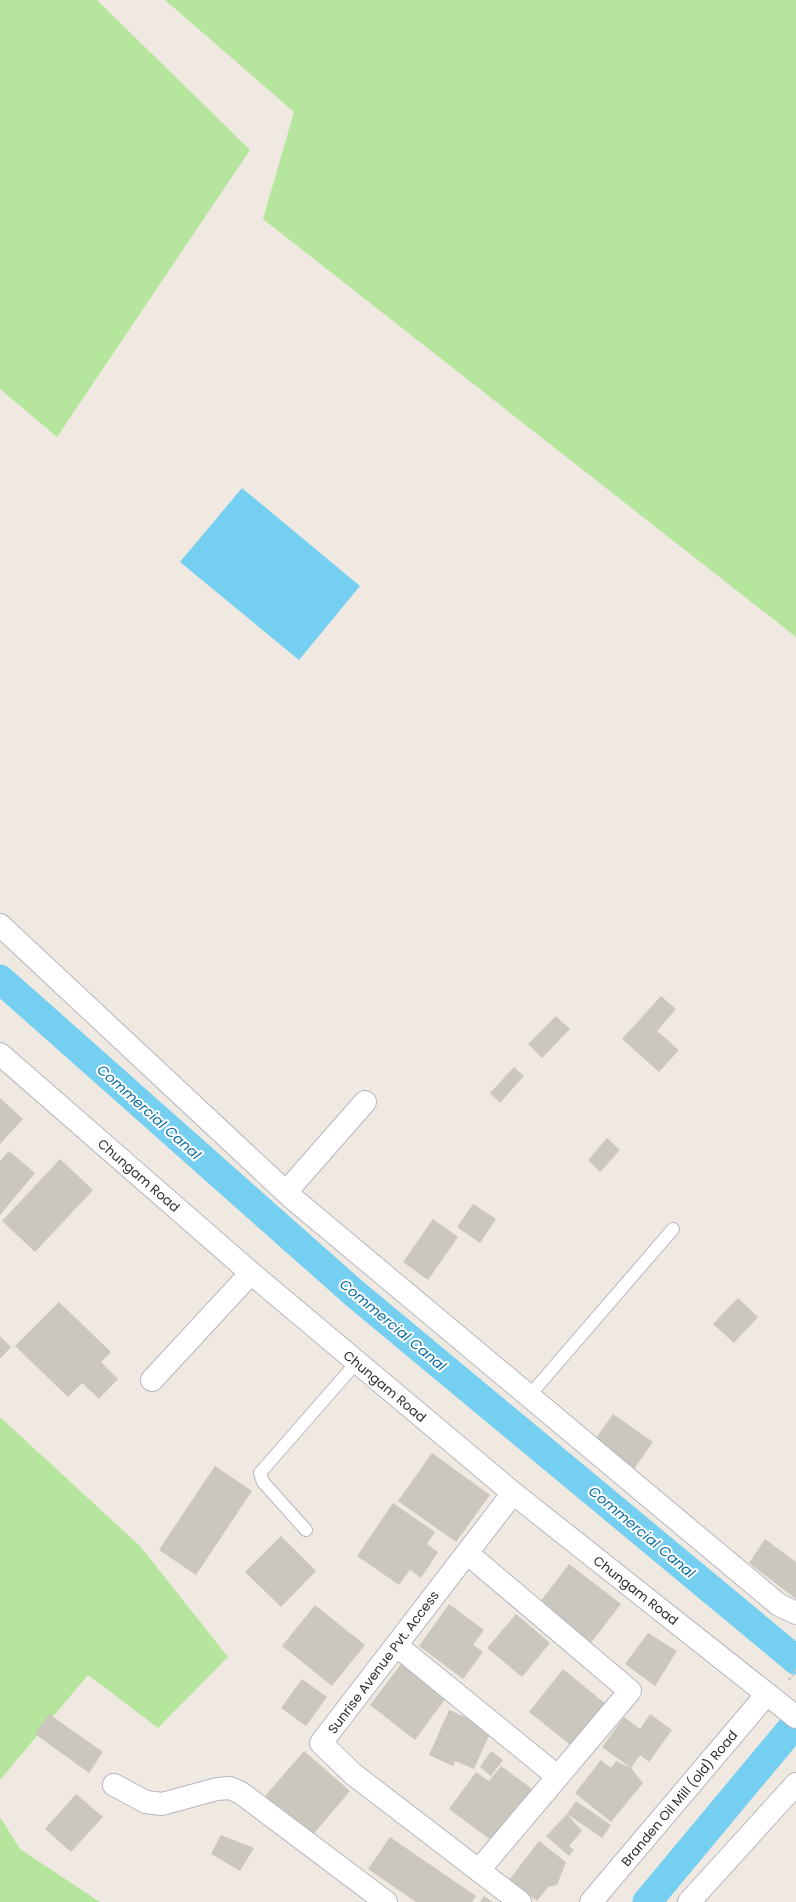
<svg xmlns="http://www.w3.org/2000/svg" width="796" height="1902" font-family="Poppins,sans-serif">
<style>
.green{fill:#b6e59e}
.water{fill:#75cff0}
.lines{fill:none;stroke-linecap:round;stroke-linejoin:round}
.canal{stroke:#75cff0;stroke-width:29}
.building{fill:#cbc7bf}
.service-casing{stroke:#b4b7c1;stroke-width:14}
.minor-casing{stroke:#b4b7c1;stroke-width:24}
.secondary-casing{stroke:#b4b7c1;stroke-width:24}
.path{stroke:#c9c9c9;stroke-width:2.5;stroke-dasharray:3 2;stroke-linecap:butt}
.service{stroke:#fff;stroke-width:12}
.minor{stroke:#fff;stroke-width:22}
.secondary{stroke:#fff;stroke-width:22}
.labels{text-anchor:middle;stroke-width:4;stroke-linejoin:round;paint-order:stroke}
.street-label{font-size:13px;fill:#2e2e2e;stroke:#fff}
.water-label{font-size:14px;font-style:italic;fill:#0d6fa3;stroke:#fff}
</style>
<rect width="100%" height="100%" fill="#efe9e1"/>
<path class="green" d="M0 0H97L250 150 57 437 0 389Z
M165 0H796V637L263 219 294 112Z
M0 1417 140 1546 228 1657 158 1728 88 1675 0 1780Z
M0 1817 20 1849 100 1902H0Z"/>
<path class="water" d="M242 488 360 586 299 660 180 562Z"/>
<g class="lines">
<path class="canal" d="M0 979 354 1293 796 1660
M647 1902 796 1723"/>
</g>
<path class="building" d="M661 996 676 1009 657 1031 679 1050 659 1072 622 1039Z
M556 1016 570 1029 542 1058 528 1044Z
M514 1067 524 1076 500 1103 490 1093Z
M0 1098 23 1119 0 1144Z
M607 1138 620 1150 600 1172 588 1160Z
M9 1151 35 1173 0 1215V1161Z
M60 1159 93 1190 35 1252 2 1221Z
M473 1204 496 1219 480 1243 457 1227Z
M433 1219 458 1237 428 1280 403 1262Z
M738 1298 758 1317 734 1343 713 1324Z
M59 1302 111 1352 101 1362 118 1379 99 1399 82 1383 68 1397 15 1346Z
M0 1336 11 1347 0 1359Z
M613 1414 653 1442 632 1472 592 1444Z
M432 1453 490 1495 456 1542 398 1501Z
M215 1466 252 1491 196 1575 159 1550Z
M393 1503 435 1532 427 1544 438 1552 421 1578 410 1570 399 1585 357 1556Z
M281 1536 316 1571 281 1607 245 1572Z
M765 1539 796 1562V1599L749 1563Z
M569 1564 621 1604 591 1643 540 1602Z
M449 1604 484 1630 473 1645 483 1652 463 1679 419 1646Z
M315 1605 365 1645 332 1686 282 1646Z
M516 1614 550 1643 522 1677 487 1648Z
M648 1633 677 1651 655 1686 625 1664Z
M401 1664 446 1698 415 1740 370 1705Z
M563 1669 607 1705 573 1747 529 1712Z
M302 1679 327 1697 306 1726 281 1708Z
M449 1710 492 1729 474 1769 455 1761 453 1766 429 1755Z
M49 1714 103 1752 89 1773 35 1734Z
M650 1714 672 1730 649 1762 640 1755 631 1768 602 1747 624 1717 640 1729Z
M304 1751 350 1791 312 1836 265 1796Z
M491 1751 503 1760 491 1776 480 1767Z
M601 1760 611 1768 616 1761 631 1768 643 1783 611 1822 575 1793Z
M501 1766 535 1791 496 1844 449 1809 476 1772 489 1781Z
M76 1794 103 1817 71 1852 45 1829Z
M576 1801 611 1825 602 1838 567 1814Z
M567 1814 582 1831 569 1846 574 1850 569 1856 546 1836Z
M221 1835 254 1848 240 1871 211 1854Z
M390 1837 476 1896 472 1902H416L368 1869Z
M539 1841 566 1862 557 1885 548 1887 537 1901 509 1880Z
M484 1896 493 1902H480Z"/>
<g class="lines">
<defs>
<path id="service" d="M529 1396 673 1229
M306 1530 263 1482 260 1473 357 1362"/>
<path id="minor" d="M0 925 291 1197 779 1605 796 1613
M286 1192 365 1102
M152 1380 251 1273
M513 1493 321 1743 353 1774 520 1902
M467 1553 630 1691 479 1870
M396 1645 557 1776
M114 1785 146 1802 162 1804 217 1789 230 1788 241 1793 386 1902
M591 1902 767 1694"/>
<path id="secondary" d="M0 1054 251 1273 513 1493 796 1717
M689 1902 796 1784"/>
</defs>
<use href="#service" class="service-casing"/>
<use href="#minor" class="minor-casing"/>
<use href="#secondary" class="secondary-casing"/>
<path class="path" d="M789 1680 796 1670"/>
<use href="#service" class="service"/>
<use href="#minor" class="minor"/>
<use href="#secondary" class="secondary"/>
</g>
<g class="labels">
<g class="street-label">
<text transform="translate(139 1175) rotate(41)" y="5">Chungam Road</text>
<text transform="translate(385 1386) rotate(40)" y="5">Chungam Road</text>
<text transform="translate(636 1590) rotate(38)" y="5">Chungam Road</text>
<text transform="translate(383 1662) rotate(-53)" y="5">Sunrise Avenue Pvt. Access</text>
<text transform="translate(679 1798) rotate(-50)" y="5">Branden Oil Mill (old) Road</text>
</g>
<g class="water-label">
<text transform="translate(149 1112) rotate(42)" y="5">Commercial Canal</text>
<text transform="translate(393 1325) rotate(40)" y="5">Commercial Canal</text>
<text transform="translate(642 1532) rotate(40)" y="5">Commercial Canal</text>
</g>
</g>
</svg>
